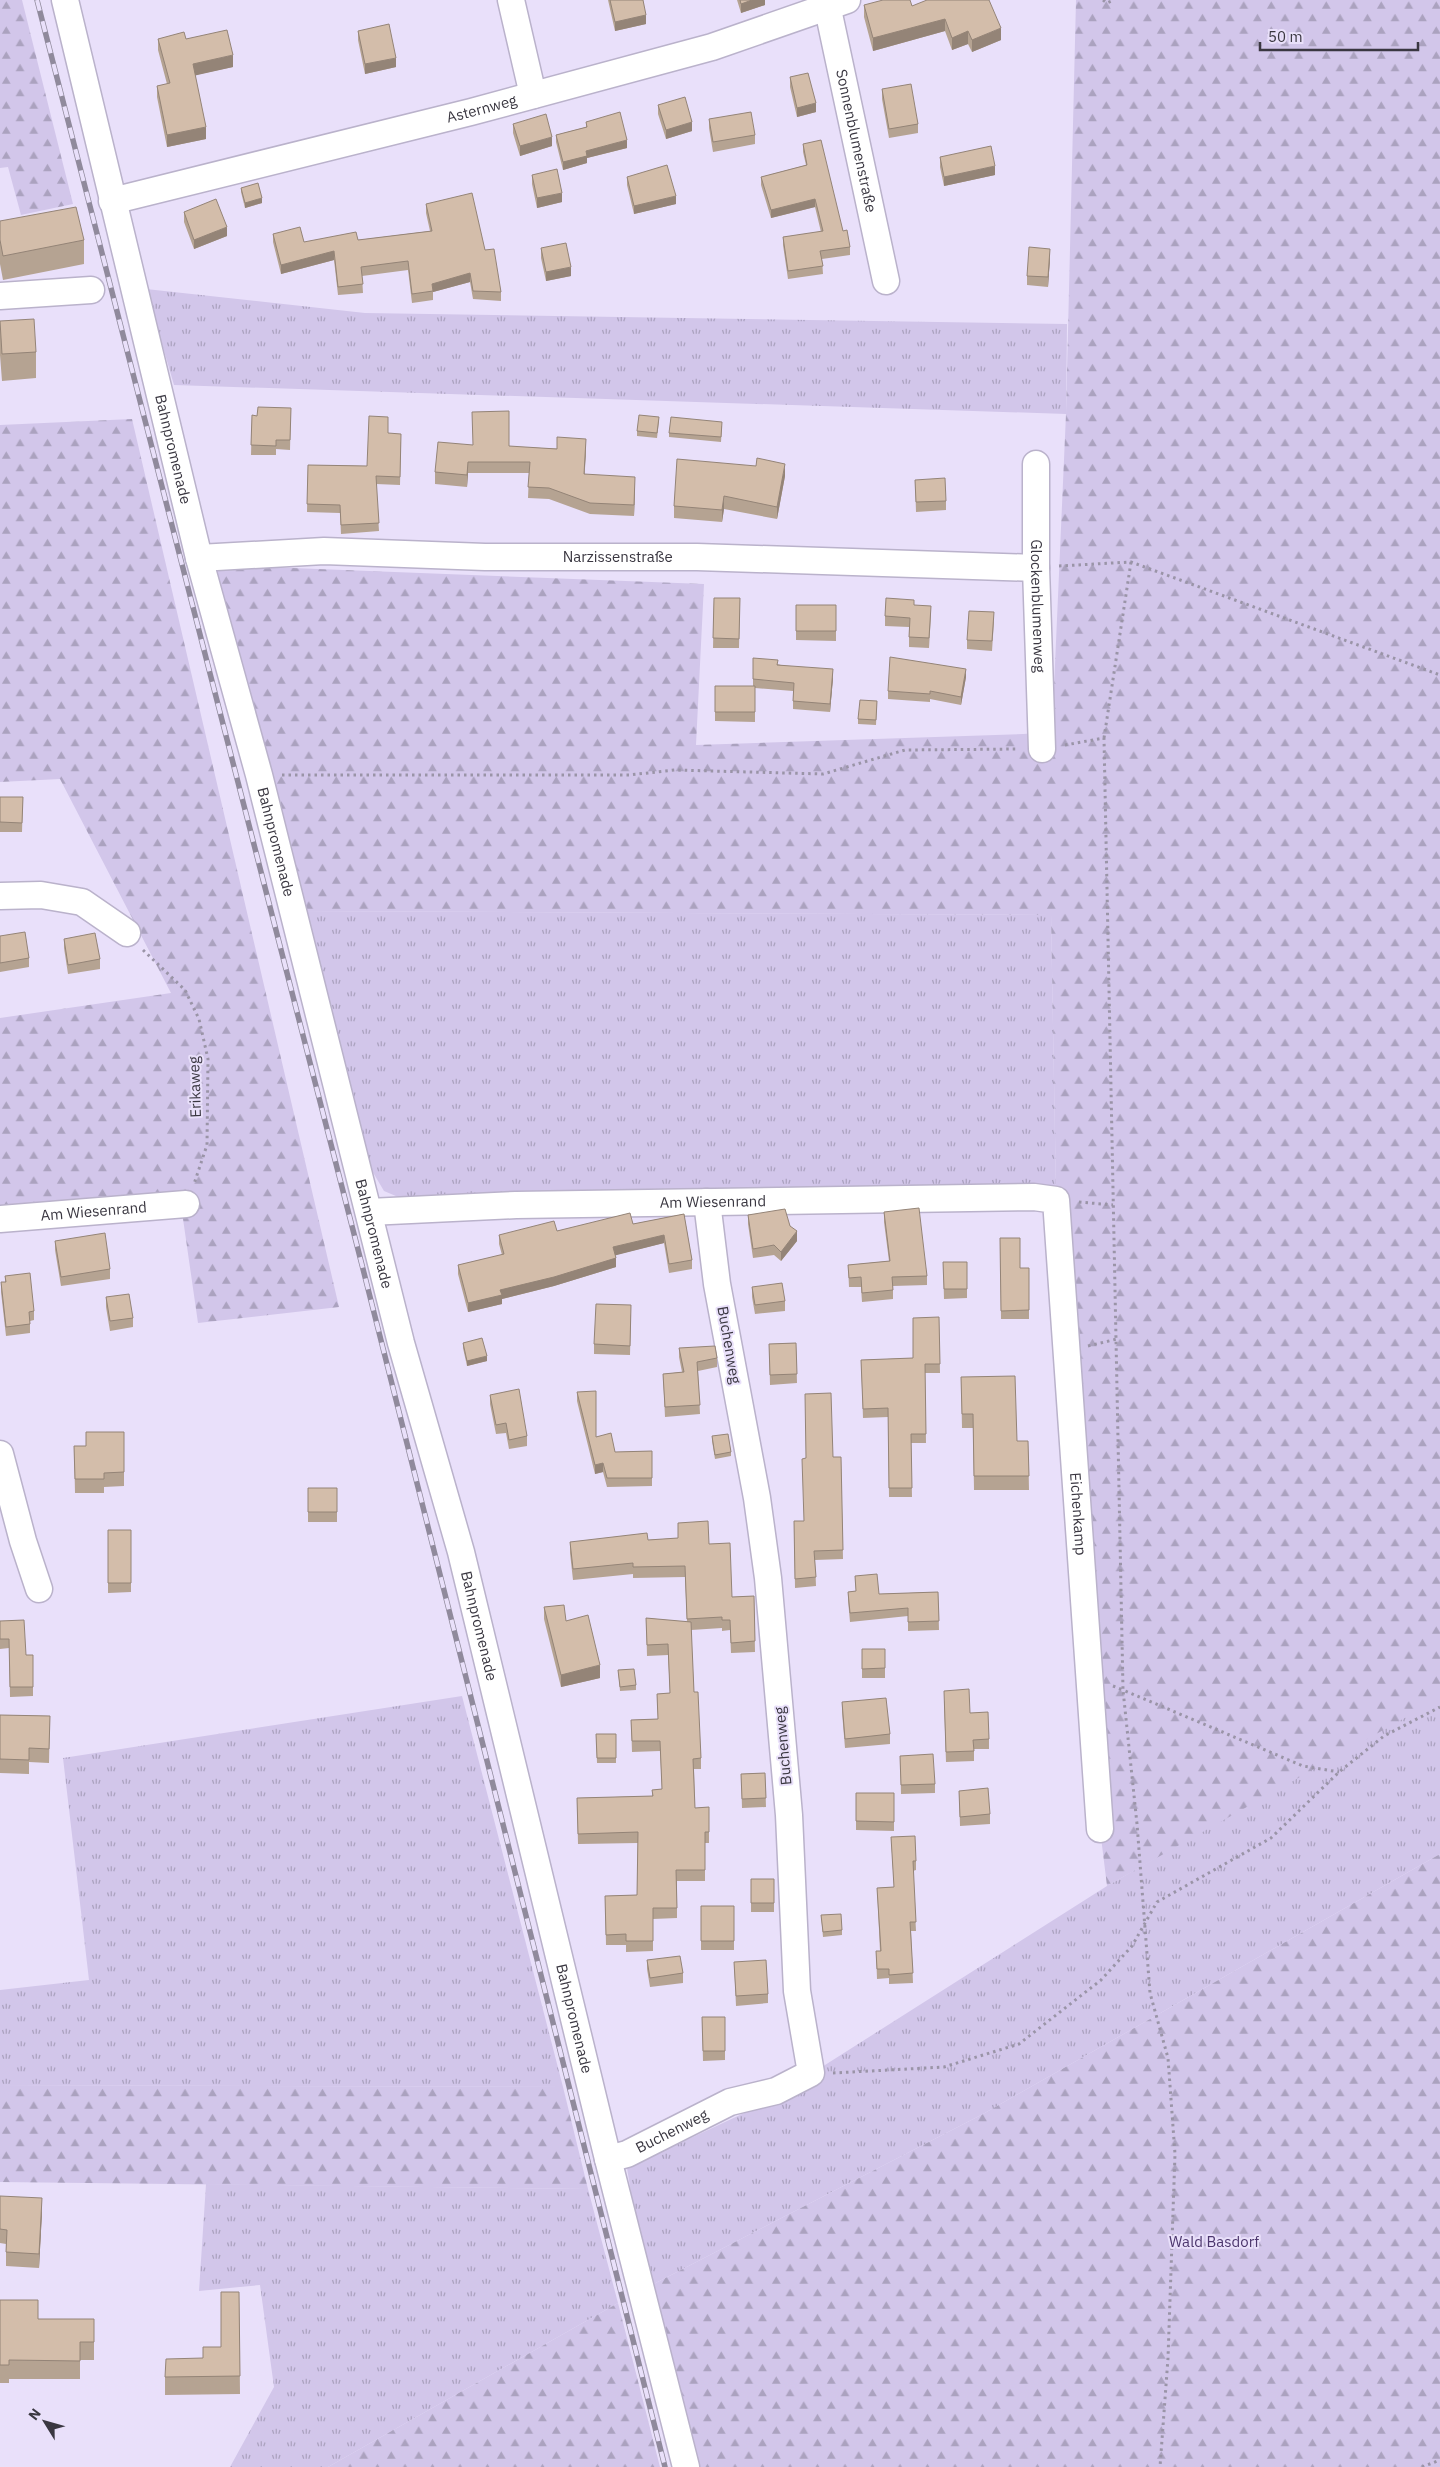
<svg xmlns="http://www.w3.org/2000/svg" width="1440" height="2467" font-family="'IBM Plex Sans',sans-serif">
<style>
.grass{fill:url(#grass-tufts)}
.forest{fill:url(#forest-firs)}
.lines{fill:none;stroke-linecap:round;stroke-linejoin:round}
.minor-casing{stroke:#bab2cb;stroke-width:29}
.path{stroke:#9a94a7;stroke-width:3;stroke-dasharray:2.5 4;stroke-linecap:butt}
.minor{stroke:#fff;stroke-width:26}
.rail-casing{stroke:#908a9c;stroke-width:5.5}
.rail{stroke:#e9e0fa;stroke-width:4;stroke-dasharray:11;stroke-linecap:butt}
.wall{fill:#b5a392}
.shaded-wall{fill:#948477}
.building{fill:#d3bdaa;stroke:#948477}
.labels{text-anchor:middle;stroke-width:4;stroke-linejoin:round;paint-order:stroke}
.street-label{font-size:15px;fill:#3a3741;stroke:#e9e0fa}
.park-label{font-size:15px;fill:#4c366d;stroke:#e9e0fa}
</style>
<defs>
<pattern id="grass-tufts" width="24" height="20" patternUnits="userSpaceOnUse" patternTransform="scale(1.25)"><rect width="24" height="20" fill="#d2c6ea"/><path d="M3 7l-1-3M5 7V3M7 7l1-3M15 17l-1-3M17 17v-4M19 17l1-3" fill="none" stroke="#aba2bf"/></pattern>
<pattern id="forest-firs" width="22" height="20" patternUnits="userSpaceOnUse" patternTransform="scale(1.25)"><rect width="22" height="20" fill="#d2c6ea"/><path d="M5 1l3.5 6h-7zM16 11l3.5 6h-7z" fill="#aba2bf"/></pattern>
</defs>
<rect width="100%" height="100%" fill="#e9e0fa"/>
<path class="grass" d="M146 289 365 313 1067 324 1066 414 174 385Z
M302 911 1051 915 1056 1190 403 1199 384 1191 368 1164Z
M1440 1694V1854L983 2114 646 2288 627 2168 742 2114 799 2094 825 2065 1107 1886Z
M462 1696 563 2087 0 2085V1990L89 1980 63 1758Z
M206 2184 588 2189 618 2303 328 2467H230L274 2387 260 2285 199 2291Z"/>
<path class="forest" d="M0 0H22L73 204 21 215 8 167 0 168Z
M1076 0H1440V1698L1107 1886 1100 1829 1056 1190 1051 915 302 911 212 565 704 584 696 745 1052 733 1066 414Z
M132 419 339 1307 198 1323 180 1198 0 1208V1018L171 993 60 779 0 782V425Z
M1440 1854V2467H693L646 2288 983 2114Z
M0 2085 563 2087 588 2189 0 2182Z
M618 2303 660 2467H328Z"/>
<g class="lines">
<defs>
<g id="minor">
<path id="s1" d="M65 0 199 558 259 775 401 1343 461 1552 608 2159 686 2467"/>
<path d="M511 0 533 95"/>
<path id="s2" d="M826 0 886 281"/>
<path id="s3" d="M112 201 471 112 712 47 847 0"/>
<path d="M0 296 91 290"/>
<path id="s4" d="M1036 464V568L1042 749"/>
<path id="s5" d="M199 558 324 551 485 557H697L1036 568"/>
<path d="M0 896 41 895 82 902 127 933"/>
<path id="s6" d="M369 1212 516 1205 1034 1197 1056 1200 1100 1829"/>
<path id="s7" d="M0 1219 186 1204"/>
<path d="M0 1454 23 1541 39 1589"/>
<path id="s8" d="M608 2159 627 2154 730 2102 776 2091 811 2073 797 1991 789 1815 768 1578 757 1498 717 1284 707 1202"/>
</g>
</defs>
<use href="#minor" class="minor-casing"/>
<path class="path" d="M1103 0 1107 3 1114 0
M1059 566 1131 562 1440 675
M1104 738 1131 562
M1065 745 1104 738 1123 1690 1303 1766 1339 1772
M282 775H629L675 770 823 774 905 750 1019 749
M143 950 185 990 199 1019 208 1059 207 1145 194 1184
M1079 1202 1113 1205
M1088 1346 1117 1339
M1113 1686 1123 1690 1137 1824 1150 1993 1168 2058 1175 2154 1168 2358 1160 2467
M833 2073 944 2067 1019 2044 1101 1980 1132 1946 1157 1902 1271 1838 1339 1772 1384 1736 1440 1707
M1422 2467 1440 2460"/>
<use href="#minor" class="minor"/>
<defs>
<path id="rail" d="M37 0 362 1265 665 2467"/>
</defs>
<use href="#rail" class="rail-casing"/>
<use href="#rail" class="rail"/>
</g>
<path class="wall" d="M608 0H643L646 24 615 31Z
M737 0H765V5L741 13Z
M864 5 912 6 1001 40 972 52 968 44 952 50 945 31 873 51 864 17Z
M358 31 396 67 365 74 358 40Z
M158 39H186L233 67 195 75 206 139 167 147 157 97V86L167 84 158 50Z
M790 77 816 112 797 117 790 87Z
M882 89 918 124V133L889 138 882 99Z
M658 105 692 131 666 139 658 114Z
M709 119 755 135V144L713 152 709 128Z
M586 122 627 148 587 158V163L563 170 556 142V135L586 127Z
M513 124 552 146 520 156 513 133Z
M803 144 843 231 850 247V255L822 259 823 274 788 279 783 245V237L821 232 815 207 771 218 761 185V177L806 165 803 152Z
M940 157 995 175 944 186 940 167Z
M532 175 562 202 537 208 532 184Z
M627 177 676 204 634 214 627 185Z
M241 188 262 203 245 208 241 192Z
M426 204 485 250 501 292V301L473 299 470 282 433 292V300L412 303 408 270 362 276 363 293 338 295 334 260 281 274 273 242V234L304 242 358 240 430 231 426 213Z
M184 212 227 236 194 249 184 222Z
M0 221 84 240V264L3 280 0 264Z
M541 248 571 276 546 281 541 258Z
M1050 258 1048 287 1027 285V276Z
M0 321 36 352V378L2 381 0 355Z
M291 408 290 450 276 449V455H251L252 415 257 416Z
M659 421 657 438 637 436V431Z
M722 426 721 442 669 437V433Z
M388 433 401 442 400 485 376 484 379 531 341 534 340 513 307 512 308 465 367 466Z
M472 445 586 450 584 474 635 489 634 516 590 514 549 499 528 498 529 473H468L467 487 435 484V472Z
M785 476 777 519 724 509 722 522 674 518V506Z
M915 480 946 501V510L916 512Z
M714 598H740L739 648H713Z
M796 605H836V641L796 640Z
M914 605 931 615 929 648 909 647V627L885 626V616Z
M994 621 992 651 967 649V640Z
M753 658 833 678 830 712 793 709V691L755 688V722L715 721V686H753Z
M966 677 961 705 930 699V702L888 699V691Z
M877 701 876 725 858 724V719Z
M0 797H23L22 832H0Z
M0 936 29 958V967L0 972Z
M64 939 100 959V969L68 974 64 948Z
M884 1212 927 1276V1285L893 1286V1299L862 1302 861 1287H849L848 1265 889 1261 884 1222Z
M684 1214 692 1260V1269L669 1273 664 1243 615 1255 616 1267 554 1286 502 1299V1304L468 1312 458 1274V1265L502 1255 499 1244V1235L557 1231 633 1224Z
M748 1215 790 1226 797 1241 781 1261 774 1255 753 1258 748 1224Z
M1000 1238 1020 1268H1029V1319H1001Z
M55 1241 110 1269V1279L61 1286 55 1250Z
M943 1262H967V1298L944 1299Z
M5 1276 34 1311V1320L30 1321V1333L6 1336 1 1292V1282H5Z
M752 1287 785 1301V1311L755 1314 752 1297Z
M106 1297 133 1318V1327L110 1331 106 1307Z
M631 1314 630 1355 594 1354V1344Z
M939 1317 940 1373H925L926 1443H911L912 1497H889L888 1417 863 1418 861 1360 913 1358Z
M463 1343 487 1361 467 1366 463 1348Z
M796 1343 797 1383 770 1385 769 1344Z
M679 1348 717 1358V1367L698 1371 700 1414 665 1417 663 1374 682 1372 679 1357Z
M961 1377 1017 1441H1028L1029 1490H974L973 1428H962Z
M577 1392 596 1437 615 1452 652 1451V1486L607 1487 603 1472 595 1474 577 1401Z
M490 1395 527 1436V1446L509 1449 506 1433 496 1434 490 1404Z
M124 1432V1486L104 1487V1493H75L74 1446H86Z
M712 1436 731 1452V1456L715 1459 712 1441Z
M833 1457H841L843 1559 815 1560 816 1586 795 1588 794 1521H804Z
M308 1488H337V1522H308Z
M678 1523 709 1544 732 1597 754 1596 755 1652 731 1653 730 1630 722 1631V1628L691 1630 694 1692 701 1758V1769H694L695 1808 709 1807V1843H705V1881H677V1918L653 1919V1951L626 1952V1945H606L605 1896 637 1895 638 1843 578 1844 577 1798 652 1796V1790L662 1789 660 1751 632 1752 631 1720 658 1719 657 1694 670 1693 668 1655 647 1656 646 1618 687 1622 685 1577 633 1578V1574L573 1580 570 1553V1542L648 1540 678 1538Z
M108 1530H131V1592L108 1593Z
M855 1576 879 1594 938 1592 939 1630 908 1631V1616L850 1622 848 1600V1592L856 1591Z
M544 1607 566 1621 600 1678 561 1687 544 1619Z
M0 1621 26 1655H33V1696L10 1697 9 1648 0 1649Z
M862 1649H885V1678H862Z
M618 1670 636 1685V1690L620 1691Z
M944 1701 970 1713 989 1739V1749H974V1761L946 1762Z
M842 1702 890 1734V1744L845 1748 842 1712Z
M0 1715 50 1716 49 1763 29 1762V1774L0 1773Z
M596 1734H616V1763H597Z
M900 1756 935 1784V1793L901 1794Z
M765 1773 766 1807 742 1808 741 1774Z
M959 1791 990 1814V1824L960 1826Z
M856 1793H894V1831L856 1830Z
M891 1837 916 1861V1870L913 1871 916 1931H911L913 1983 889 1984V1978L877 1979 876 1951H880L877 1888 894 1887Z
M751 1879H774V1912H751Z
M701 1906H734V1950H701Z
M821 1915 842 1930V1935L823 1937Z
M647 1960 683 1973V1983L650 1987 647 1969Z
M734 1962 768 1994V2003L736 2006Z
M702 2017H725V2060L703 2061Z
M0 2196 42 2212 39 2268 6 2266V2244L0 2243Z
M239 2292 240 2394 165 2395V2377L203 2358 221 2347Z
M0 2300 38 2319H94V2360H80V2379H9V2383H0Z"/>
<path class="shaded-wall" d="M752 0H765V5L741 13V4Z
M646 15V24L615 31V22Z
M945 19V31L873 51V38Z
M1001 28V40L972 52V40Z
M968 31V44L952 50V38Z
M233 55V67L193 76V64Z
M396 58V67L365 74V64Z
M816 103V112L797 117V108Z
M692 122V131L666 139V130Z
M206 127V139L167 147V135Z
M552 137V146L520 156V146Z
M627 140V148L587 158V163L563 170V162L586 151Z
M995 166V175L944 186V177Z
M562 193V202L537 208V198Z
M676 196V204L634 214V206Z
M262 198V203L245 208V203Z
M815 199V207L771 218V210Z
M227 227V236L194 249V240Z
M1050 249V258L1048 287V277Z
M334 251V260L281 274V265Z
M571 267V276L546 281V272Z
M470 273V282L433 292 432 284Z
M586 439V450L584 486V474Z
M468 462V473L467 487V475Z
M785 464V476L777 519V507Z
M635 477V489L634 516V505Z
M724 496V509L722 522V510Z
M833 669V678L830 712V704Z
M966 669V677L961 705V697Z
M797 1231V1241L781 1261V1252Z
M664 1235V1243L613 1256V1247Z
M616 1258V1267L554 1286 502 1299V1304L468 1312V1303L500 1290Z
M487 1356V1361L467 1366V1361Z
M603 1463V1472L595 1474V1465Z
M600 1665V1678L561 1687V1675Z
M42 2198V2212L39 2268V2254Z"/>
<path class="building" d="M610 0H643L646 15 615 22Z
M740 0H752L741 4Z
M883 0H910L912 6 927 0H989L1001 28 972 40 968 31 952 38 945 19 873 38 864 5Z
M389 24 396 58 365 64 358 31Z
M227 30 233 55 193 64 206 127 167 135 157 86 170 83 158 39 184 32 186 39Z
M808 73 816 103 797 108 790 77Z
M911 84 918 124 889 129 882 89Z
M685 97 692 122 666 130 658 105Z
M620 112 627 140 586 151 587 156 563 162 556 135 587 127 586 122Z
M751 112 755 135 713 142 709 119Z
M546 114 552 137 520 146 513 124Z
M821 140 843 231 847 230 850 247 820 251 823 266 788 271 783 237 823 231 815 199 771 210 761 177 807 165 803 144Z
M991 146 995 166 944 177 940 157Z
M667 165 676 196 634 206 627 177Z
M557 169 562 193 537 198 532 175Z
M258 183 262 198 245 203 241 188Z
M472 193 485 250 494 249 501 292 473 291 470 273 432 284 433 291 412 294 408 261 361 267 363 284 338 287 334 251 281 265 273 234 300 227 304 242 356 232 358 240 432 231 426 204Z
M216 199 227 227 194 240 184 212Z
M76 207 84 240 3 256 0 240V221Z
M566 243 571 267 546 272 541 248Z
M1029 247 1050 249 1048 277 1027 276Z
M34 319 36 352 2 354 0 321Z
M258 407 291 408 290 440H276V446L251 445 252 415 257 416Z
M509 411V446L557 449V437L586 439 584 474 635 477 634 505 590 503 549 488 528 487 530 462H468L467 475 435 472 438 442 473 445 472 412Z
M639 415 659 417 657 433 637 431Z
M369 416 388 417V433L401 434 400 477 376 476 379 523 341 525 340 505 307 504 308 465 367 466Z
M671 417 722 422 721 437 669 433Z
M757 458 785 464 777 507 724 496 722 510 674 506 677 459 756 466Z
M945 478 946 501 916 502 915 480Z
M714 598H740L739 639 713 638Z
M886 598 914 600V605L931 606 929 638 909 637 910 618 885 616Z
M796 605H836V631H796Z
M969 611 994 612 992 641 967 640Z
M890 657 966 669 961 697 930 691V694L888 691Z
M753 658 778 660 777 665 833 669 830 704 793 701 794 683 753 679Z
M715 686H755V712H715Z
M860 700 877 701 876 720 858 719Z
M0 797H23L22 823 0 822Z
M25 932 29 958 0 963V936Z
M95 933 100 959 68 965 64 939Z
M919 1208 927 1276 892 1277 893 1290 862 1293 861 1277 849 1278 848 1265 890 1261 884 1212Z
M785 1209 790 1226 797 1231 781 1252 774 1245 753 1249 748 1215Z
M630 1213 633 1224 684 1214 692 1260 669 1264 664 1235 613 1247 616 1258 554 1277 500 1290 502 1295 468 1303 458 1265 504 1254 499 1235 554 1221 557 1231Z
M105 1233 110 1269 61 1277 55 1241Z
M1000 1238H1020V1268H1029V1310L1001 1311Z
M943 1262H967V1289H944Z
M30 1273 34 1311 29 1312 30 1324 6 1327 1 1282H6L5 1276Z
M782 1283 785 1301 755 1305 752 1287Z
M129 1294 133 1318 110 1321 106 1297Z
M596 1304 631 1305 630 1346 594 1344Z
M939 1317 940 1364H925L926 1434H911L912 1488H889L888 1408 863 1409 861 1360 913 1358V1318Z
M482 1338 487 1356 467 1361 463 1343Z
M796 1343 797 1374 770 1375 769 1344Z
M715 1346 717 1358 697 1362 700 1405 665 1407 663 1374 684 1372 679 1348Z
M1015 1376 1017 1441H1028L1029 1476H974L973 1414H962L961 1377Z
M519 1389 527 1436 509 1440 506 1423 496 1425 490 1395Z
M596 1391V1437L611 1433 615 1452 652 1451V1478H607L603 1463 595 1465 577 1392Z
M831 1393 833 1457H841L843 1550 814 1551 816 1577 795 1579 794 1521H804L802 1459 806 1458 805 1394Z
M86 1432H124V1472L104 1473V1479H75L74 1446H86Z
M728 1434 731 1452 715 1455 712 1436Z
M308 1488H337V1512H308Z
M708 1521 709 1544 730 1543 732 1597 754 1596 755 1641 731 1643 730 1620H722V1617L687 1619 685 1566 633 1567V1563L573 1569 570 1542 647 1533 648 1540 678 1538V1523Z
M108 1530H131V1583H108Z
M877 1574 879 1594 938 1592 939 1621 908 1622V1608L850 1613 848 1592 856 1591 855 1576Z
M564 1605 566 1621 588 1615 600 1665 561 1675 544 1607Z
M646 1618 691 1622 694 1692H698L701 1758 693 1759 695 1808 709 1807V1832H705V1870H676L677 1908H653V1941H626V1934L606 1935 605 1896 637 1895 638 1832 578 1834 577 1798 653 1796 652 1790 662 1789 660 1741H632L631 1720 658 1719 657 1694 670 1693 668 1644 647 1645Z
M24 1620 26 1655H33V1687H10L9 1639H0V1621Z
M862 1649H885V1668L862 1669Z
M634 1669 636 1685 620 1687 618 1670Z
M969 1689 970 1713 988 1712 989 1739 973 1740 974 1751 946 1752 944 1691Z
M886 1698 890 1734 845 1739 842 1702Z
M0 1715 50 1716 49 1749 29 1748V1760L0 1759Z
M596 1734H616V1758H597Z
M933 1754 935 1784 901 1785 900 1756Z
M765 1773 766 1798 742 1799 741 1774Z
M988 1788 990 1814 960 1817 959 1791Z
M856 1793H894V1822L856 1821Z
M915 1836 916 1861H913L916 1922H910L913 1973 889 1975V1969H877L876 1951H881L877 1888 894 1887 891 1837Z
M751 1879H774V1903H751Z
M701 1906H734V1941H701Z
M841 1914 842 1930 823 1932 821 1915Z
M680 1956 683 1973 650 1978 647 1960Z
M766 1960 768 1994 736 1996 734 1962Z
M702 2017H725V2051H703Z
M0 2196 42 2198 39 2254 6 2252 7 2230 0 2229Z
M221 2292H239L240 2376 165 2377 166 2359 203 2358V2347H221Z
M0 2300H38V2319H94V2342H80V2361L9 2360V2365H0Z"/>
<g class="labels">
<g class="street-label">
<text dy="5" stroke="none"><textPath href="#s3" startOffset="381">Asternweg</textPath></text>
<text dy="5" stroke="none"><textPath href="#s2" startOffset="144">Sonnenblumenstraße</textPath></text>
<text dy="5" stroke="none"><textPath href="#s1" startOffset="462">Bahnpromenade</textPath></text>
<text dy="5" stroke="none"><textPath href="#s5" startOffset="419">Narzissenstraße</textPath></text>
<text dy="5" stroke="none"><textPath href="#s4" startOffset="142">Glockenblumenweg</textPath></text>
<text dy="5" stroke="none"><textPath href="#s1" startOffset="868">Bahnpromenade</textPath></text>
<text transform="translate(195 1087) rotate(-92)" y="5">Erikaweg</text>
<text dy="5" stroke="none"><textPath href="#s6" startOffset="344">Am Wiesenrand</textPath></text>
<text dy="5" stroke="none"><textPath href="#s7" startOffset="94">Am Wiesenrand</textPath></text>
<text dy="5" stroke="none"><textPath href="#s1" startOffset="1272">Bahnpromenade</textPath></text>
<text transform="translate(729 1345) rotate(80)" y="5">Buchenweg</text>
<text dy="5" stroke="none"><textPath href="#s6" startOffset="1002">Eichenkamp</textPath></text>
<text dy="5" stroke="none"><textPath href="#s1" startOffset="1678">Bahnpromenade</textPath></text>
<text transform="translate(783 1746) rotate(-95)" y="5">Buchenweg</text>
<text dy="5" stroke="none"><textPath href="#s1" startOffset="2082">Bahnpromenade</textPath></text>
<text dy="5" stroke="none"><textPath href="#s8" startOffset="70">Buchenweg</textPath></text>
</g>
<g class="park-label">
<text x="1214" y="2247">Wald Basdorf</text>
</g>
</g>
<g transform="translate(45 2422) rotate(307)" stroke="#e9e0fa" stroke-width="4" paint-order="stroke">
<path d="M0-4L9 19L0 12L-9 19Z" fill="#3a3741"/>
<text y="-8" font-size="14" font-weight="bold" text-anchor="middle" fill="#3a3741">N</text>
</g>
<path d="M1260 42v8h158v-8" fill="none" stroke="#3a3741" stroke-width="2.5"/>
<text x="1268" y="42" font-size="15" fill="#3a3741" stroke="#e9e0fa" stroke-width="4" paint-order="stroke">50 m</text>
</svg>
